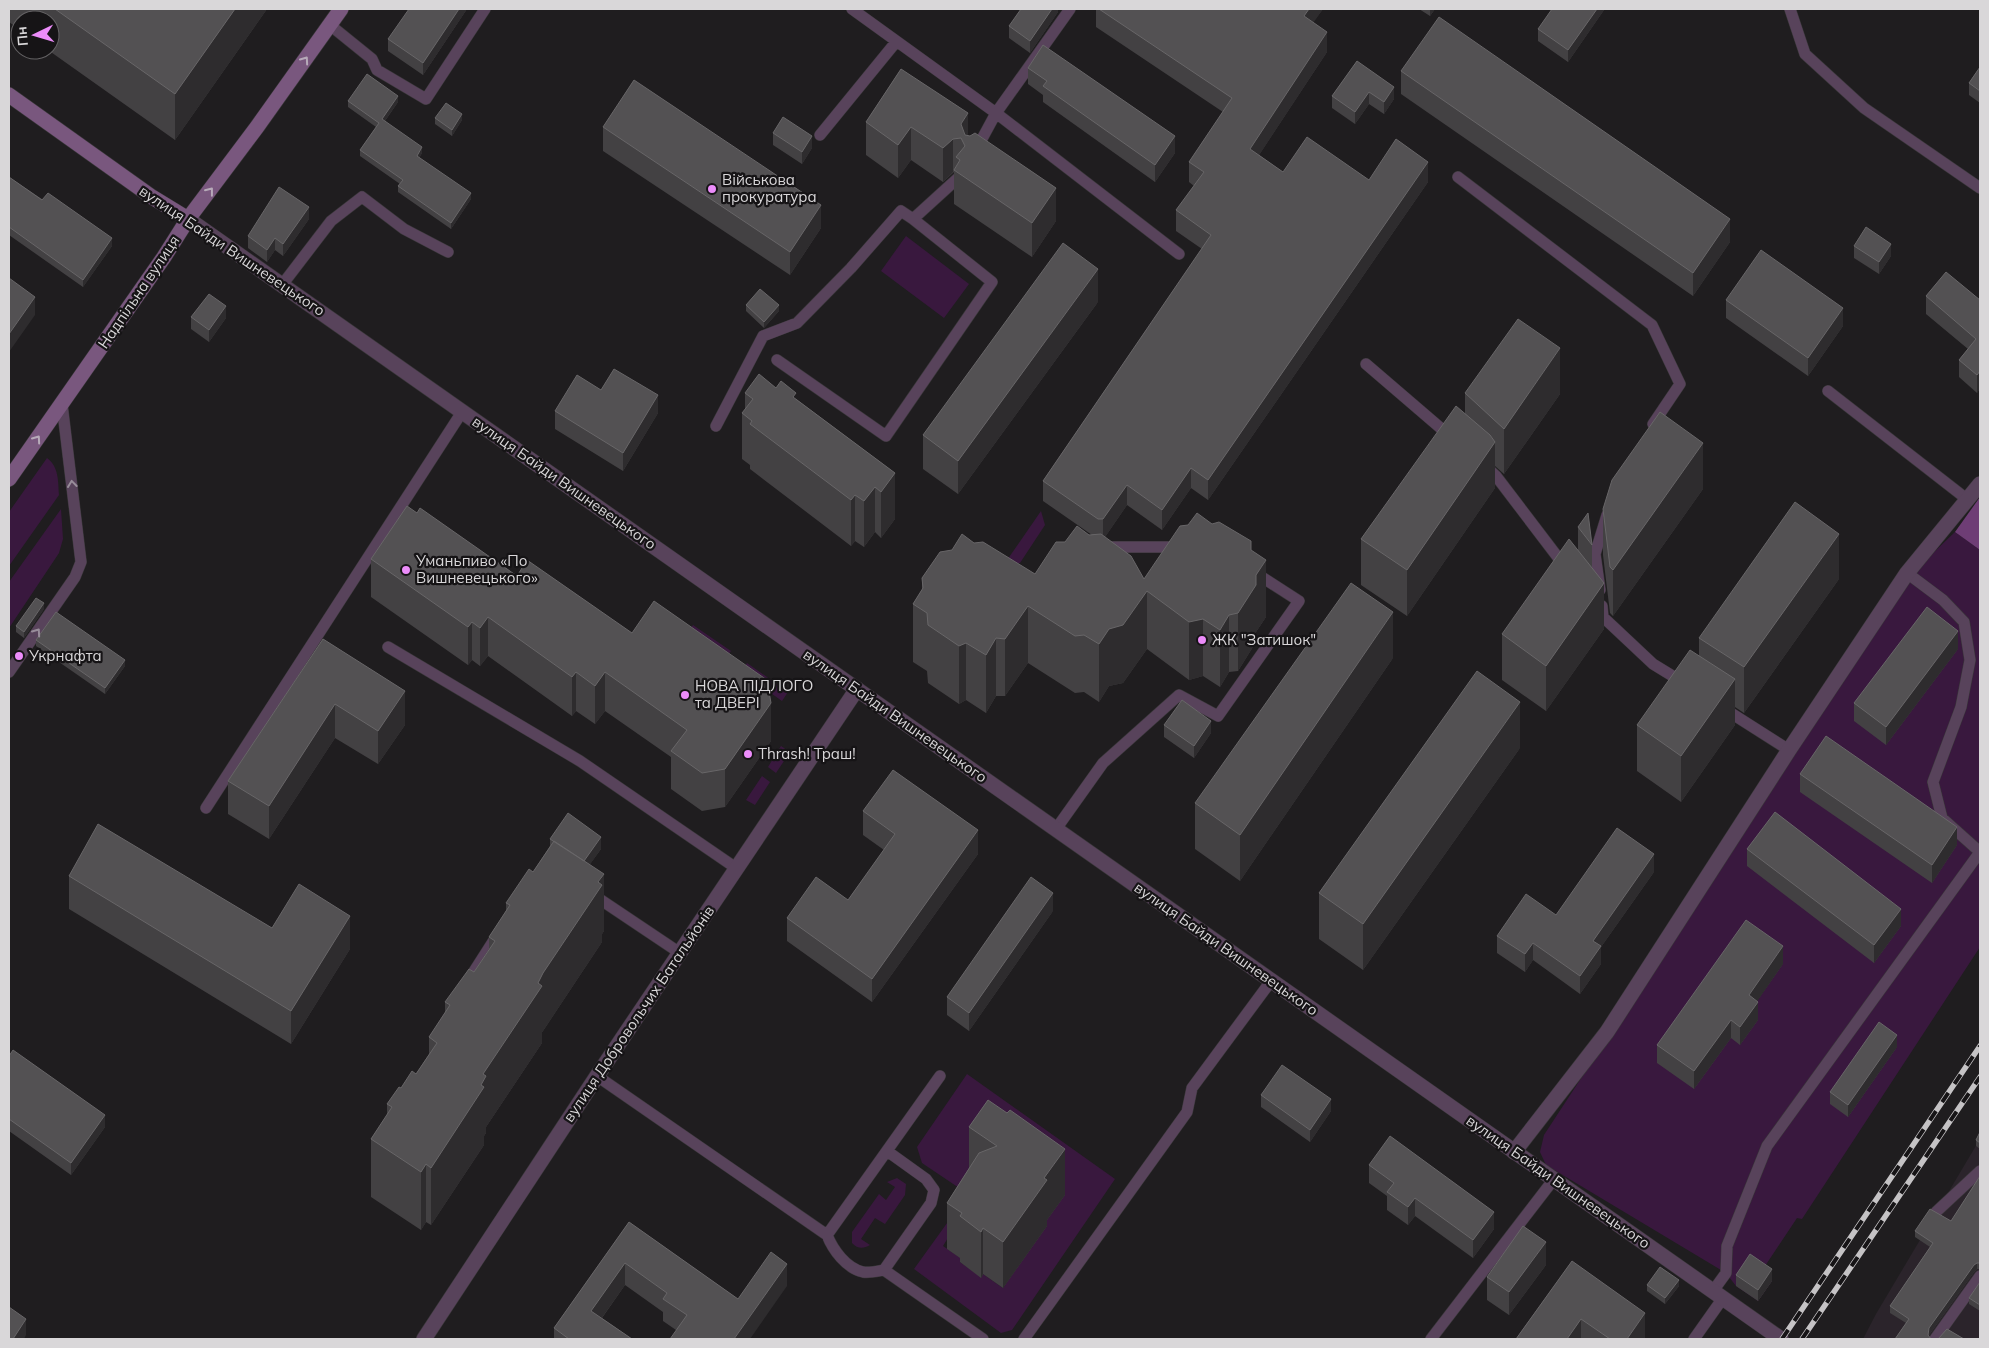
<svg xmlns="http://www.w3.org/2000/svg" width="1989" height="1348" font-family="Mulish,sans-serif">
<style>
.built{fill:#2b242b}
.green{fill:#39183e}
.forest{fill:#6e3d75}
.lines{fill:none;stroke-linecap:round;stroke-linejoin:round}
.service-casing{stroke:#393739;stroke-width:12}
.minor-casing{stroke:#393739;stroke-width:16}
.tertiary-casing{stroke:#393739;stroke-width:16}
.secondary-casing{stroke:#393739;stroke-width:16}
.service{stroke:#58435b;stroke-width:11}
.minor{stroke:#58435b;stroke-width:15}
.tertiary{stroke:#58435b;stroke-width:15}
.secondary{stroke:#79577e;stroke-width:15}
.rail-casing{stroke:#c5c3c5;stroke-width:5.5}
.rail{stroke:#161416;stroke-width:4;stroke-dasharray:11;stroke-linecap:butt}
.wall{fill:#434143}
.shaded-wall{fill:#2e2c2e}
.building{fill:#535153;stroke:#686668}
.oneway{stroke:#b7aab9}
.oneway2{stroke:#988d9a}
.poi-dot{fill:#ec8cfa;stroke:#161416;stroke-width:2}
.labels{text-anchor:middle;stroke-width:4.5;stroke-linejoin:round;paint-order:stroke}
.poi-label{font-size:15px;fill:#d9d7d9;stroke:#161416;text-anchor:start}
.street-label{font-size:15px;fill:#d9d7d9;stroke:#161416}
</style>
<rect width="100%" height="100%" fill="#1f1d1f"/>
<path class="built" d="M1980 1139V1339H1863L1876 1314Z"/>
<path class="green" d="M906 236 969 284 944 318 881 271Z
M47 458C59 467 58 481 59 495L9 566V512Z
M61 509 63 539 59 553 9 628V582Z
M1041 511 1045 525 1020 563 1003 566Z
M1955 532 1980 550V947L1802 1219 1797 1218 1761 1272 1772 1281 1758 1301 1736 1286 1726 1273 1546 1165 1540 1152 1544 1135 1910 575Z
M693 625 731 651 724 660 687 633Z
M747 663 788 692 782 701 741 672Z
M781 746 790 752 776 773 768 767Z
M762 776 770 782 755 805 746 800Z
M967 1074 1115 1179 1012 1330 1001 1333 914 1269 950 1219 949 1236 943 1246 962 1259 960 1262 981 1277 983 1274 1003 1288 1046 1226 977 1200 922 1163 917 1147Z
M897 1178 906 1184 905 1195 885 1224 875 1218 861 1239 870 1245C863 1249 858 1249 852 1243V1232L879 1194 886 1200 895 1187 887 1182Z"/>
<path class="forest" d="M1980 497V550L1955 532Z"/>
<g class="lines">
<defs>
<path id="service" d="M852 9 996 113 1179 254
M1790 9 1805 54 1864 108 1980 188
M330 25 372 59 377 70 426 99 485 9
M820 135 896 42
M976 150 996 113 1070 9
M1458 177 1652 325 1680 384 1653 424
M282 285 331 221 362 197 404 229 448 252
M777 360 886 436 992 282 913 219 958 178
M1366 364 1451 437
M1828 391 1968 500
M716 426 763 336 797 323 851 268 901 211 913 219
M1484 465 1496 476 1566 568
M1106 547H1180
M1600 590 1595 554 1607 515
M1602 606 1603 617 1653 664 1684 683
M388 647 580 761 736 868
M9 672 75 577 81 562 62 404
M1723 708 1789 750
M206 808 462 412
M1056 829 1103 763 1179 695 1218 716 1299 601 1254 572
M592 894 680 953
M473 973 496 937
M597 1076 827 1235C833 1250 846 1268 863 1272 870 1273 878 1271 884 1270L983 1339
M1936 1212 1980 1171
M827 1235 940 1076
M884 1270 931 1203 934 1190 926 1179 887 1151
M1713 1291 1726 1273 1727 1246 1767 1146 1980 852 1942 818 1933 782 1961 707 1970 660 1964 622 1943 600 1907 573
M1024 1339 1187 1112 1192 1088 1271 981
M1431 1339 1554 1179
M1694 1339 1723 1298
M1935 1339 1980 1276"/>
<path id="minor" d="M1514 1152 1607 1032 1789 750 1907 573 1980 484
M424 1339 597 1076 857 689"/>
<path id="tertiary" d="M188 219 1781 1339"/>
<path id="secondary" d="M9 95 152 197 188 219
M9 479 164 257 188 219 257 127 341 9"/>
</defs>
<use href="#service" class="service-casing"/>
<use href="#minor" class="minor-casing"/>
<use href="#tertiary" class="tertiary-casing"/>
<use href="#secondary" class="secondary-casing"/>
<use href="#service" class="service"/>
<use href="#minor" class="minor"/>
<use href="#tertiary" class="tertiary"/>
<use href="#secondary" class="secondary"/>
<defs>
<path id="rail" d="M1782 1339 1980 1046
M1802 1339 1980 1077"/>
</defs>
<use href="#rail" class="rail-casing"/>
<use href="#rail" class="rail"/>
</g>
<path class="wall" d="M9 9H267L175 140 48 50H50V20H20V30L9 22Z
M467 9 423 75 388 51V39Z
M1058 9V12L1030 53 1009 38V26Z
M1096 9H1323L1313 22 1327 52 1259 155 1283 172 1369 180 1428 182 1208 500 1191 488 1162 530 1127 505 1105 537 1144 579 1212 524 1251 550 1266 617 1256 632V642L1238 671 1229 672 1220 687 1203 676 1189 680 1147 649 1123 683 1109 686 1099 702 1084 692 1075 693 1028 663 1005 696H996L986 713 966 700 959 704 928 683 927 671 913 662V604L922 590V578L952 550 974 543 1035 574 1065 542 1092 535 1043 501V481L1202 249 1176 231V210L1194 186 1189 182V162L1223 112 1096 27Z
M1419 9H1435L1430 16Z
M1604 9V10L1568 62 1538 41V29Z
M1357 61 1394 99 1384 114 1369 104 1355 124 1332 108V96Z
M1980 67V103L1969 95V83Z
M1028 68 1175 153 1155 182 1043 102V95L1028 84Z
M901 69 968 135 1056 221 1032 257 954 204V172L943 182 911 160 898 178 866 155V122Z
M1401 71 1730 242 1693 296 1401 94Z
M348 101 398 102 385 121 422 153 419 158 471 199 451 229 398 192V186L400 184 360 156V150L376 127 348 107Z
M435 118 462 120 452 136 435 124Z
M603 127 821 228 790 275 603 151Z
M773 133 812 148 802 164 773 145Z
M9 177 112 246 83 287 9 235Z
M309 219 283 256 275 250 267 262 248 248V236Z
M1854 246 1891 256 1879 274 1854 258Z
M1926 296 1980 300V388L1977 393 1959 377V360L1968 349 1926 314Z
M1726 300 1843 326 1808 376 1726 318Z
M1098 302 958 494 923 469V435Z
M746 305 779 311 764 328 746 311Z
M191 317 226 318 209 342 191 329Z
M601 390 658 413 623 471 555 429V411Z
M745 393 796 399 895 473V519L881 538 875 532 864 547 855 541 851 546 750 469V465L742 459V413L745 410Z
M1465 393 1560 394 1504 474 1495 466V488L1407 616 1361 585V539L1465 413Z
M1703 489 1613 616 1610 613 1603 555V509Z
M417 513 517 576 771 741 725 807 702 811 671 789V757L605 711 595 724 576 711 572 716 488 656 480 666 472 660 468 665 371 597V559Z
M1578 527 1592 545V567L1604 629 1546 711 1502 680V634L1578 551Z
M1839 579 1744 713 1735 707V725L1681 802 1637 771V725L1699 656V638Z
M44 609 24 638 16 632V626Z
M323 639 405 725 378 764 335 738 269 839 228 814V781Z
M36 640 125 666 105 694 36 646Z
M1958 649 1886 745 1854 721V703Z
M1393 658 1240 881 1195 849V803Z
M1164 725 1211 733 1194 758 1164 737Z
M1520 748 1363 970 1319 939V893Z
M1800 774 1957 845 1932 883 1800 792Z
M863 811 978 854 872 1002 787 941V918L848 900 884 850 863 835Z
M550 839 601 849 590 864 604 931 602 934V942L543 1031 542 1032V1043L486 1127V1133L484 1136V1145L431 1225 426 1222 421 1230 371 1197V1139L387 1115V1104L401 1088 416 1074 429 1054V1037L445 1013V1002L474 972 489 949V937L506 911V903L533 872 550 846Z
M1747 849 1901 926 1874 963 1747 866Z
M1654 872 1601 947V964L1580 994 1533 960 1525 972 1497 953V936L1556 915Z
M69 876 272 928 350 949 291 1044 69 909Z
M1053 911 969 1031 947 1015V997Z
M1783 964 1757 1001 1758 1020 1740 1045 1731 1038 1694 1089 1657 1063V1045Z
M1897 1047 1848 1117 1830 1104V1092Z
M9 1056 105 1127 71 1175 9 1131Z
M1261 1095 1331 1111 1310 1142 1261 1107Z
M988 1100 1065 1195 1047 1220V1226L1003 1288 983 1274 981 1278 960 1262V1258L947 1249V1203L969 1168V1127Z
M1980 1132V1149L1976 1146V1140Z
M1369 1165 1494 1229 1473 1258 1415 1216 1408 1225 1387 1210V1196L1369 1183Z
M1980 1176V1269H1977L1974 1272 1929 1335V1336L1895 1339 1906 1323 1890 1313V1306L1930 1247 1915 1237V1231L1951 1221Z
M629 1222 738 1299 787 1286 676 1330 663 1321V1312L625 1285 602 1318 632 1339H554V1328Z
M1572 1261 1645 1337 1643 1339H1516Z
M1546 1265 1509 1315 1487 1300V1277Z
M1736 1275 1772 1281 1758 1301 1736 1286Z
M1980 1282V1311L1969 1304V1298Z
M1647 1285 1679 1286 1665 1304 1647 1291Z"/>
<path class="shaded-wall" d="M235 9H267L175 140V94Z
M459 9H467L423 75V63Z
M1052 9H1058V12L1030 53V41Z
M1309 9H1323L1304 36V16Z
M1430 9H1435L1430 16Z
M1597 9H1604V10L1568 62V50Z
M1327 32V52L1250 169V149Z
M1394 87V99L1384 114V102Z
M1369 92V104L1355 124V112Z
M398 96V102L382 125V119Z
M968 113V147L965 146 961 124Z
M462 114V120L452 136V130Z
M911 127V160L898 178V145Z
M812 136V148L802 164V152Z
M1175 136V153L1155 182V165Z
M953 139V172L943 182V148Z
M422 147V153L417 162V156Z
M1428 162V182L1208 500V480Z
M1056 188V221L1032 257V223Z
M471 193V199L451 229V223Z
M821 205V228L790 275V252Z
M309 207V219L283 256V244Z
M1730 219V242L1693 296V273Z
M112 238V246L83 287V280Z
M275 238V250L267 262V250Z
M1891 244V256L1879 274V262Z
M1098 269V302L958 494V461Z
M35 297V315L9 352V334Z
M779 305V311L764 328V322Z
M226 306V318L209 342V330Z
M1843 308V326L1808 376V358Z
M1560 348V394L1504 474V429Z
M1980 371V388L1977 393V375Z
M658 395V413L623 471V453Z
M1495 442V488L1407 616V570Z
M1703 443V489L1613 616V570Z
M1191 468V488L1162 530V510Z
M895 473V519L881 538V492Z
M1127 485V505L1103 540V519Z
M875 487V532L864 547V501Z
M855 495V541L851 546V500Z
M1839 534V579L1744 713V667Z
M1266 560V617L1256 632V642L1238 671V613L1256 575Z
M1604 583V629L1546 711V666Z
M1147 591V649L1123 683 1109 686 1099 702V644L1109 629Z
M44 603V609L24 638V632Z
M1028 606V663L1005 696V639Z
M1393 612V658L1240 881V835Z
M1229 615V672L1220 687V630Z
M488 617V656L480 666V628Z
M1203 619V676L1189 680V622Z
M472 622V660L468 665V627Z
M1958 631V649L1886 745V727Z
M996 638V696L986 713V655Z
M966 643V700L959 704V646Z
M125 660V666L105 694V688Z
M576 672V711L572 716V677Z
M605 672V711L595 724V686Z
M1735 679V725L1681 802V756Z
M405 691V725L378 764V731Z
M1520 702V748L1363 970V924Z
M771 703V741L725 807V769Z
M335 704V738L269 839V806Z
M1211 721V733L1194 758V746Z
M1957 827V845L1932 883V865Z
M978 830V854L872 1002V979Z
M601 837V849L583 874V862Z
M1654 854V872L1601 947V964L1580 994V976L1593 941Z
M604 874V931L602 934V942L543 1031 542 1032V1043L486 1127V1133L484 1136V1145L431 1225V1168L481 1085 483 1074 538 983 543 973Z
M1053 893V911L969 1031V1013Z
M1901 909V926L1874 963V945Z
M350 916V949L291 1044V1011Z
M1533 943V960L1525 972V954Z
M1783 946V964L1749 1013V995Z
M1758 1002V1020L1740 1045V1027Z
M1731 1020V1038L1694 1089V1071Z
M1897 1035V1047L1848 1117V1105Z
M1331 1099V1111L1310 1142V1130Z
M105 1115V1127L71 1175V1163Z
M1065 1149V1195L1047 1220V1226L1003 1288V1242L1044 1178Z
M426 1164V1222L421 1230V1172Z
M1415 1198V1216L1408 1225V1207Z
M1494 1212V1229L1473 1258V1240Z
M983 1228V1274L981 1278V1232Z
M1546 1242V1265L1509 1315V1292Z
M625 1263V1285L591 1333V1311Z
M1977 1263V1269L1974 1272 1929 1335 1928 1339 1929 1328 1974 1265Z
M787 1264V1286L750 1339H734Z
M1772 1269V1281L1758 1301V1290Z
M1679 1280V1286L1665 1304V1298Z
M1645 1313V1337L1643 1339H1627Z
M26 1319V1335L24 1339H13Z
M1581 1319V1339H1567Z"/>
<path class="building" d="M55 9H235L175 94Z
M409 9H459L423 63 388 39Z
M1021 9H1052L1030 41 1009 26Z
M1099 9H1309L1304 16 1327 32 1250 149 1283 172 1307 137 1369 180 1396 139 1428 162 1208 480 1191 468 1162 510 1127 485 1103 519H1098L1043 481 1211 235 1176 210 1204 172 1189 162 1232 98Z
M1552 9H1597L1568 50 1538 29Z
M1439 17 1730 219 1693 273 1401 71Z
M1043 45 1175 136 1155 165 1043 86 1047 81 1028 68Z
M1357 61 1394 87 1384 102 1369 92 1355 112 1332 96Z
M1980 67V91L1969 83Z
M901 69 968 113 961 124 965 135 970 136 975 133 1056 188 1032 223 954 170 960 160 956 157 965 146 961 138 953 139 943 148 911 127 898 145 866 122Z
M367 74 398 96 382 119 422 147 417 156 471 193 451 223 398 186 403 180 360 150 379 123 348 101Z
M634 80 821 205 790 252 603 127Z
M446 103 462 114 452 130 435 118Z
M783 117 812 136 802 152 773 133Z
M9 177 42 200 48 193 112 238 83 280 9 227Z
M279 187 309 207 283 244 275 238 267 250 248 236Z
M1866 227 1891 244 1879 262 1854 246Z
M1063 243 1098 269 958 461 923 435Z
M1761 250 1843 308 1808 358 1726 300Z
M1946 272 1980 300V371L1977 375 1959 360 1976 339 1926 296Z
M9 278 35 297 9 334Z
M760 289 779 305 764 322 746 305Z
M209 294 226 306 209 330 191 317Z
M1518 319 1560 348 1504 429 1465 393Z
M614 369 658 395 623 453 555 411 577 375 601 390Z
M759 374 776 388 781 381 796 393 793 397 895 473 881 492 875 487 864 501 855 495 851 500 750 424 752 421 742 413 753 399 745 393Z
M1456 406 1490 435 1495 442 1407 570 1361 539Z
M1660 412 1703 443 1613 570 1610 567 1603 509 1612 480Z
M1795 502 1839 534 1744 667 1699 638Z
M407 506 417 513 420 508 517 576 527 560 632 633 654 601 767 680 771 703 725 769 702 773 671 751 687 730 605 672 595 686 576 672 572 677 488 617 480 628 472 622 468 627 371 559Z
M1197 513 1212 524 1219 522 1251 541V550L1266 560 1256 575V585L1238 613 1229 615 1220 630 1203 619 1189 622 1147 591 1123 625 1109 629 1099 644 1084 635 1075 636 1028 606 1005 639 996 638 986 655 966 643 959 646 928 625 927 613 913 604 923 588 922 578 940 552 952 550 962 534 974 543 983 542 1035 574 1056 542H1065L1077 526 1089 535 1101 534 1131 556 1144 579 1180 526 1188 525Z
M1588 513 1592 545 1578 527Z
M1569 539 1604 583 1546 666 1502 634Z
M1351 583 1393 612 1240 835 1195 803Z
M36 598 44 603 24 632 16 626Z
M1927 607 1958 631 1886 727 1854 703Z
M56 612 125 660 105 688 36 640Z
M323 639 405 691 378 731 335 704 269 806 228 781Z
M1690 650 1735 679 1681 756 1637 725Z
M1477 671 1520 702 1363 924 1319 893Z
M1182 700 1211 721 1194 746 1164 725Z
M1826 736 1957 827 1932 865 1800 774Z
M893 770 978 830 872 979 787 918 816 877 848 900 895 834 863 811Z
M1775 812 1901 909 1874 945 1747 849Z
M568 813 601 837 584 861 550 839Z
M98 824 272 928 299 884 350 916 291 1011 69 876Z
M1617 828 1654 854 1593 941 1601 946 1580 976 1533 943 1525 954 1497 936 1526 894 1556 915Z
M554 841 604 874 598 882 602 885 543 973 538 983 542 986 483 1074 486 1076 481 1085 484 1087 431 1168 426 1164 421 1172 371 1139 392 1107 387 1104 399 1087 401 1088 412 1071 416 1074 437 1043 429 1037 450 1005 445 1002 469 969 474 972 495 941 489 937 510 905 506 903 529 869 533 872Z
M1031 877 1053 893 969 1013 947 997Z
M1746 920 1783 946 1749 995 1758 1002 1740 1027 1731 1020 1694 1071 1657 1045Z
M1879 1022 1897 1035 1848 1105 1830 1092Z
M13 1050 105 1115 71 1163 9 1119V1056Z
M1282 1065 1331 1099 1310 1130 1261 1095Z
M988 1100 1007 1113 1010 1110 1065 1149 1044 1178 1047 1180 1003 1242 983 1228 981 1232 960 1216 962 1213 947 1203 979 1153 997 1146 969 1127Z
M1980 1132V1143L1976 1140Z
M1390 1136 1494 1212 1473 1240 1415 1198 1408 1207 1387 1192 1394 1183 1369 1165Z
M1980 1176V1263H1977L1974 1265 1929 1328 1928 1335 1931 1339H1935H1895L1909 1319 1890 1306 1933 1243 1915 1231 1930 1209 1951 1221Z
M629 1222 738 1299 771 1252 787 1264 734 1339H670L687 1315 663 1299 667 1293 625 1263 591 1311 632 1339H569L554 1328Z
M1523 1226 1546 1242 1509 1292 1487 1277Z
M1750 1254 1772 1269 1758 1290 1736 1275Z
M1572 1261 1645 1313 1627 1339H1610L1581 1319 1567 1339H1516Z
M1660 1267 1679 1280 1665 1298 1647 1285Z
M1980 1282V1305L1969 1298Z
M9 1307 26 1319 13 1339H9Z
M1947 1329 1964 1339H1938Z"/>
<defs><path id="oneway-chevron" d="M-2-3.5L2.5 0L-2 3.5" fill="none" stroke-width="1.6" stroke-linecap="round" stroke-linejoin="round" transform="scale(1.25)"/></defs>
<g class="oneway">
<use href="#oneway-chevron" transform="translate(305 60) rotate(-55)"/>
<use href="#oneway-chevron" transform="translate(210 191) rotate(-52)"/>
<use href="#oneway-chevron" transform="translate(37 439) rotate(-55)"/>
</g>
<g class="oneway2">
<use href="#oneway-chevron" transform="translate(72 484) rotate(-97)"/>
<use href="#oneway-chevron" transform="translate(37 632) rotate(-55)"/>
</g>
<g class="poi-dot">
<circle cx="712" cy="189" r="5"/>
<circle cx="406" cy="570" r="5"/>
<circle cx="1202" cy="640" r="5"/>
<circle cx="19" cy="656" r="5"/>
<circle cx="685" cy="695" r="5"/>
<circle cx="748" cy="754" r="5"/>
</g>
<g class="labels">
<g class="poi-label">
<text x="722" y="185">Військова<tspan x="722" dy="17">прокуратура</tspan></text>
<text x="416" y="566">Уманьпиво «По<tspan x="416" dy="17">Вишневецького»</tspan></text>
<text x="1212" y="645">ЖК "Затишок"</text>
<text x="29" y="661">Укрнафта</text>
<text x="695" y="691">НОВА ПІДЛОГО<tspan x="695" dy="17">та ДВЕРІ</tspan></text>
<text x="758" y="759">Thrash! Траш!</text>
</g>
<g class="street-label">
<text transform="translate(232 251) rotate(34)" y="5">вулиця Байди Вишневецького</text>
<text transform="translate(139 292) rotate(-56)" y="5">Надпільна вулиця</text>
<text transform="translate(564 483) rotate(35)" y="5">вулиця Байди Вишневецького</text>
<text transform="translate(895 716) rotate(35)" y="5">вулиця Байди Вишневецького</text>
<text transform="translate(1226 949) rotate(35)" y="5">вулиця Байди Вишневецького</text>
<text transform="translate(639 1014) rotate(-56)" y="5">вулиця Добровольчих Батальйонів</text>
<text transform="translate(1558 1182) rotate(35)" y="5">вулиця Байди Вишневецького</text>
</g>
</g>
<rect width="1989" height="1348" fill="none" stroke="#d9d7d9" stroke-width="20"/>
<g transform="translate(35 35) rotate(265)"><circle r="24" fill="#161416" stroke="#646264"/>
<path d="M0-4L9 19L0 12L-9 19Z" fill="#ec8cfa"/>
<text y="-8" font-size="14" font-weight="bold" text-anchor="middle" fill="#d9d7d9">Пн</text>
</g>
</svg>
